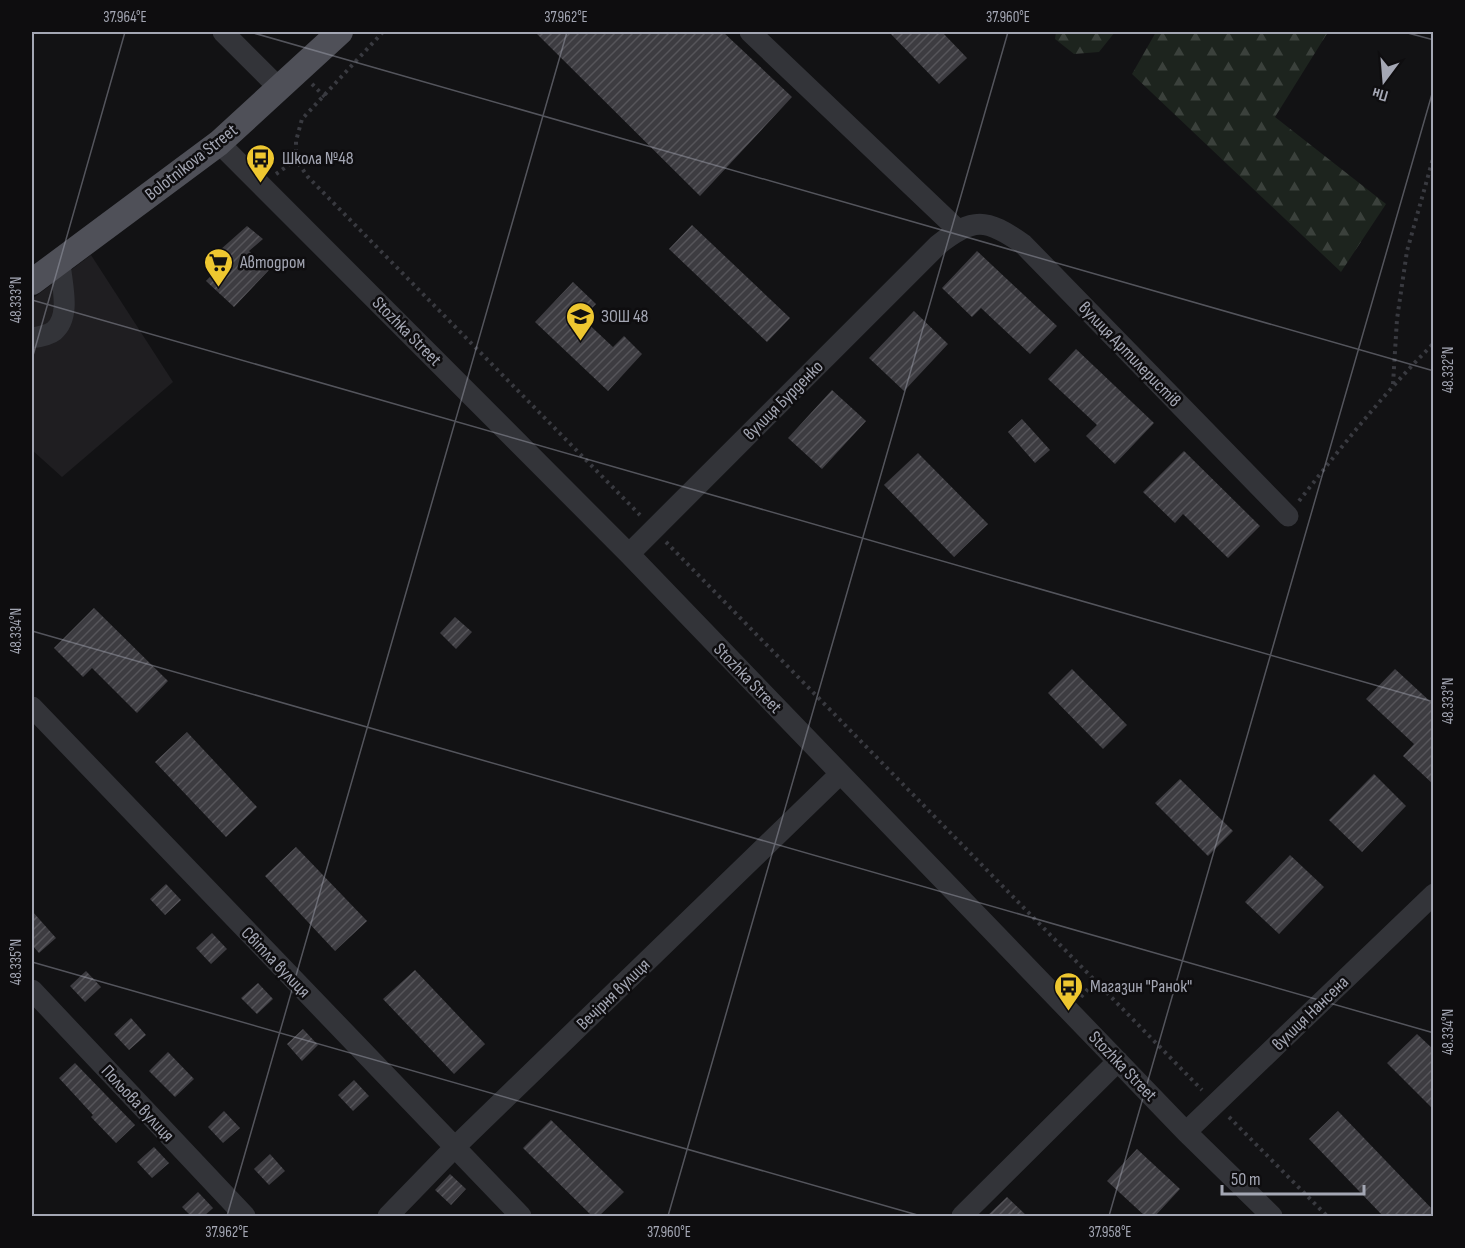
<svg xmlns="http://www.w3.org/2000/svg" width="1465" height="1248" font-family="'Sofia Sans Condensed',sans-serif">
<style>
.built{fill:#1f1e21}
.forest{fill:url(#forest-firs)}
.building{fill:url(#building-hatch)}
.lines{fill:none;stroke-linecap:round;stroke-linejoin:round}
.path{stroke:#393a40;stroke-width:4;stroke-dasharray:3 4.5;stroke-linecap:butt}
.minor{stroke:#333439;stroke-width:21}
.major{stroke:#4f5058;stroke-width:26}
.ticks{fill:none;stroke:#a4a7b4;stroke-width:1.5;stroke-opacity:0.45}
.labels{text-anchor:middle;stroke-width:5;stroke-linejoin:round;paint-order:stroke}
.poi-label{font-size:18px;fill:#a4a7b4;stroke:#0e0d0f;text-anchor:start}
.street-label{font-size:18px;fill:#a4a7b4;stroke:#0e0d0f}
.neatline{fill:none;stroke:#a4a7b4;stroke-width:2}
.ticks-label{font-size:15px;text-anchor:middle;fill:#a4a7b4}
</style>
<defs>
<pattern id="forest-firs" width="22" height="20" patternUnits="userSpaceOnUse" patternTransform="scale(1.5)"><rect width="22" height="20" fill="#1d241e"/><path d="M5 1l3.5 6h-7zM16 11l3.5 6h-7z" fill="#3b413c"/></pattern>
<pattern id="building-hatch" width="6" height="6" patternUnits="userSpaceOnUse" patternTransform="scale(1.5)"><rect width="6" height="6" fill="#3d3c41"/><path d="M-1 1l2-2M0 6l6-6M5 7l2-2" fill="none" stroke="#56555a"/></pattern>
</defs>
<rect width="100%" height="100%" fill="#121214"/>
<path class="built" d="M91 255 173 382 62 477 32 450V299Z"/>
<path class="forest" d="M1056 32H1115L1099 52 1074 54 1055 39Z
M1156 32H1328L1275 117 1386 204 1341 272 1132 74Z"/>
<path class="building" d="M535 32H723L792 97 700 196Z
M889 32H942L967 58 939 84Z
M692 225 790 318 767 342 669 249Z
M247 226 263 239 249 251 269 270 234 307 206 281 229 258 220 250Z
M977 251 1057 326 1030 354 981 308 972 317 942 288Z
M573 282 596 304 582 318 613 347 624 336 642 354 608 391 535 322Z
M914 311 948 344 904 391 869 358Z
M1076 349 1154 423 1115 464 1086 436 1097 425 1048 379Z
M832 390 866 421 822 469 788 438Z
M1022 419 1050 450 1035 463 1008 432Z
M1184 451 1260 526 1228 558 1183 514 1175 523 1143 492Z
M918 453 988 524 954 557 884 485Z
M94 608 168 681 137 713 92 668 83 677 54 648Z
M455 617 472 632 456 649 440 633Z
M1072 669 1127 725 1103 749 1048 693Z
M1395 669 1434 705V785L1403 756 1414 744 1366 699Z
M187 732 257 807 226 837 155 762Z
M1374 774 1406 806 1362 852 1329 820Z
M1180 779 1233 831 1208 856 1155 803Z
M296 847 367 921 335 951 265 876Z
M1290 855 1324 887 1279 934 1245 902Z
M166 884 181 900 165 915 150 899Z
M32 911 56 938 39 953 32 945Z
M212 933 227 949 211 964 196 948Z
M415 970 485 1044 454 1074 383 999Z
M86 971 101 987 85 1002 70 986Z
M258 983 273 999 257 1014 241 998Z
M131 1018 146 1035 129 1050 114 1034Z
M303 1029 318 1045 302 1061 287 1044Z
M1417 1034 1434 1050V1110L1387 1063Z
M168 1052 194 1079 175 1097 149 1071Z
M75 1063 135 1125 116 1143 91 1117 93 1115 59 1078Z
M354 1080 369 1096 353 1111 338 1095Z
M224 1111 240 1128 223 1143 208 1127Z
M1338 1111 1434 1211V1216H1383L1309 1139Z
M551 1120 624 1192 599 1216H592L523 1148Z
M154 1147 169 1163 152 1178 137 1162Z
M1137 1149 1180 1189 1155 1216H1145L1107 1181Z
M270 1154 285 1171 269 1185 254 1169Z
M450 1174 466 1189 451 1205 435 1190Z
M198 1192 213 1208 204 1216H191L182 1207Z
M1007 1197 1027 1216H987Z"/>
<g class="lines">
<path class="path" d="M383 32 302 119 296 141V160L308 177 640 515
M312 84 325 97
M276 174 296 160
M1393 384 1397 319 1407 251 1434 155
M1299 501C1342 446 1384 393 1434 343
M666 542 1202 1090
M1081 997 1095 981
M1229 1117 1327 1216"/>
<path class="minor" d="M223 32 279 88
M750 32 957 229
M219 143 629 554 1186 1132 1272 1216
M32 338C38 337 49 335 54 331 72 316 61 282 60 262
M629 554 938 245C973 217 986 218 1023 244L1288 516
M32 707 521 1216
M32 990 245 1216
M1186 1132 1434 894
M388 1216 455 1147 840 774
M962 1216 1118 1061"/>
<path class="major" d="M32 282 219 143 340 32"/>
</g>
<path class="ticks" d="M250 32 1434 371M1404 32 1434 40M32 300 1434 702M32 359 125 32M32 631 1434 1033M32 962 921 1216M227 1216 567 32M668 1216 1008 32M1109 1216 1434 87"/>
<defs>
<symbol id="bus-pin" viewBox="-11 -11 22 30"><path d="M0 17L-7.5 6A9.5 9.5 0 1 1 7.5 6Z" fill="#eec730" stroke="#0e0d0f"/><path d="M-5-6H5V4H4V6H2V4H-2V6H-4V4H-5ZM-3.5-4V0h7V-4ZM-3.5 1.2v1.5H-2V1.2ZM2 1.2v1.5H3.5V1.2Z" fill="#111"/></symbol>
<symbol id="supermarket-pin" viewBox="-11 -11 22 30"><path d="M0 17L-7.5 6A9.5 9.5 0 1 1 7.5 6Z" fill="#eec730" stroke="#0e0d0f"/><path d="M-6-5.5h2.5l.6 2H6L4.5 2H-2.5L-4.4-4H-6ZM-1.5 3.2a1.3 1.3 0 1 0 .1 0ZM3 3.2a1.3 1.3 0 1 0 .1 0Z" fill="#111"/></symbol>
<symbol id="school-pin" viewBox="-11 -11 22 30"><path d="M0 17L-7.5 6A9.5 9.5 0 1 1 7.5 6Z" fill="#eec730" stroke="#0e0d0f"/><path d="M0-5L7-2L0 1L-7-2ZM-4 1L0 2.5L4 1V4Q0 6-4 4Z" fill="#111"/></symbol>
</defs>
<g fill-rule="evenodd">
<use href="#bus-pin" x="244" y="142" width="33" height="45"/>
<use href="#supermarket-pin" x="202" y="246" width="33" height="45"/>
<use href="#school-pin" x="564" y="300" width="33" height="45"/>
<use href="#bus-pin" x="1052" y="970" width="33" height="45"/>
</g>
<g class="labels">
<g class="poi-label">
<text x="282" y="164">Школа №48</text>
<text x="240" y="268">Автодром</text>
<text x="601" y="322">ЗОШ 48</text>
<text x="1090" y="992">Магазин "Ранок"</text>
</g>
<g class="street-label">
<text transform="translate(191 162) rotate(-38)" y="6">Bolotnikova Street</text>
<text transform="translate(407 331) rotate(45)" y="6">Stozhka Street</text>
<text transform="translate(1130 354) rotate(46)" y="6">вулиця Артилеристів</text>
<text transform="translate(783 400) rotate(-45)" y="6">вулиця Бурденко</text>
<text transform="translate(748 678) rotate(46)" y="6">Stozhka Street</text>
<text transform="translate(276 962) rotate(46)" y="6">Світла вулиця</text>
<text transform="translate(613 994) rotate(-44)" y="6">Вечірня вулиця</text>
<text transform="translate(1310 1013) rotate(-44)" y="6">вулиця Нансена</text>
<text transform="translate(1123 1066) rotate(46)" y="6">Stozhka Street</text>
<text transform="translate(138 1103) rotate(47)" y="6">Польова вулиця</text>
</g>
</g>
<rect width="1465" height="1248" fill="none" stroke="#0e0d0f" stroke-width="66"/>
<g transform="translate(1384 81) rotate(196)" stroke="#0e0d0f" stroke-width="4.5" paint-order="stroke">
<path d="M0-4.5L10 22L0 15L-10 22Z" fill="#a4a7b4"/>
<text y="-9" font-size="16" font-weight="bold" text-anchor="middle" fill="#a4a7b4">Пн</text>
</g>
<path d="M1222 1185v9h142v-9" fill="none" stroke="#a4a7b4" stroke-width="3"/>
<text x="1231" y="1185" font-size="18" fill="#a4a7b4" stroke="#0e0d0f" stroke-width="4.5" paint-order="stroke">50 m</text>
<rect x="33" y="33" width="1399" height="1182" class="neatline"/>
<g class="ticks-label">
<text x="125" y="22">37.964°E</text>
<text x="566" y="22">37.962°E</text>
<text x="1008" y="22">37.960°E</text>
<text transform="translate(16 300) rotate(-90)" y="5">48.333°N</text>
<text transform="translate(1448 370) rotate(-90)" y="5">48.332°N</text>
<text transform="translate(16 631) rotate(-90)" y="5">48.334°N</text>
<text transform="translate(1448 701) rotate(-90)" y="5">48.333°N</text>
<text transform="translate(16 962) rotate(-90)" y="5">48.335°N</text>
<text transform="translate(1448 1032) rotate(-90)" y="5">48.334°N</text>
<text x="227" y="1237">37.962°E</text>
<text x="669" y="1237">37.960°E</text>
<text x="1110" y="1237">37.958°E</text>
</g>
</svg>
